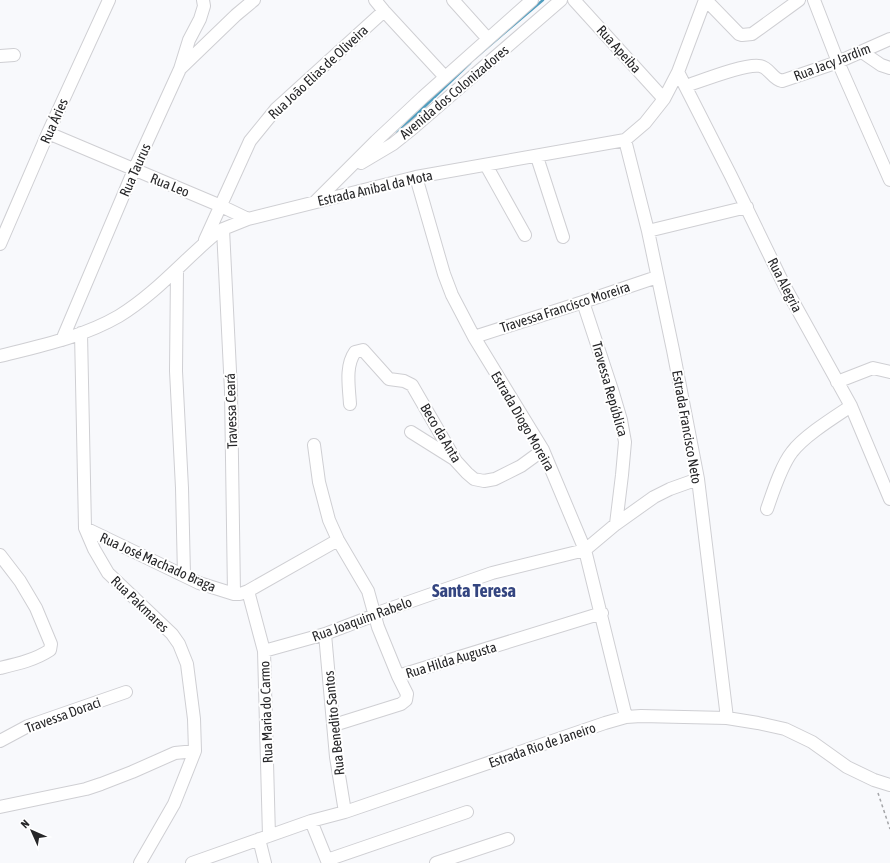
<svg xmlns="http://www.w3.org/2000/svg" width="890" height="863" font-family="'Asap Condensed',sans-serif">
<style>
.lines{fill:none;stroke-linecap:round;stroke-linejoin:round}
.stream{stroke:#509dbe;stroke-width:2.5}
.minor-casing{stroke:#cfcfd3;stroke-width:14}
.path{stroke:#a4a5a8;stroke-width:1.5;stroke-dasharray:3 3;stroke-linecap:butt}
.minor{stroke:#fff;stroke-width:12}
.labels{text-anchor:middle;stroke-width:4;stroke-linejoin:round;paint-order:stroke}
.street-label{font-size:14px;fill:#272729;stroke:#fff}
.district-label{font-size:18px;font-weight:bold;fill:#344580;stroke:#fff}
</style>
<rect width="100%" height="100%" fill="#f8f9fc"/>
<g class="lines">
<path class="stream" d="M475 58 543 0
M397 133 470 63"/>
<defs>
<path id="minor" d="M375 0 384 11 445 77
M453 0 488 39
M574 0 664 99
M706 0 739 34 742 35 752 34 799 0
M814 0 838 62 890 180
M862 52 881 65 890 68
M0 56 14 55
M180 69 236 15 254 0
M678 72 731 176 785 287 851 406 890 499
M686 86C701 81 746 63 760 66 770 68 772 79 782 81L838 62 890 39
M48 133 221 206 248 219
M625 140 648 231 673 350 698 479 727 718
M537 157 563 237
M361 163 393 144 413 128 561 0
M486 165 525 235
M416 177 444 274 452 295 474 337 543 450 585 550 626 717
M315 202 376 141 423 97 532 0
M223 229 231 391 234 594
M648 231 747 207
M205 240 250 141 276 109 384 11
M0 244 48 133 109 0
M177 270 176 371 182 488 184 575
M583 302 613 393 621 420 625 442 622 475 616 524
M81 333 85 528 94 549 108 573 172 634 179 644 187 664 194 719 195 751 174 804 140 863
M474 337 583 302 657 277
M62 340 134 170 180 69 189 40 200 19 204 6 203 0
M0 356C40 346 83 337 119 316 155 294 182 262 214 235L223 229 248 219 416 177 625 140 645 123 664 99 678 72 705 0
M837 382 873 368 890 372
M350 404C349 387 345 366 355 352L363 350 389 379 404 381 412 385 456 461 467 473 474 479 484 481 495 479 521 466 543 450
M411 432 454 459
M314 445 319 482 329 520 338 540 368 591 378 627 398 676 407 694 406 700 401 704 334 725
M767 509C773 492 781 466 792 452 804 436 833 418 851 406
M85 528 199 583 234 594H240L248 591 338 540
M0 555 20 581 36 608 51 644 50 650C35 660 17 664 0 668
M248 591 264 651 269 836
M325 634 336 757 345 812
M264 651 325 634 375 615 383 611 492 573 585 550 616 524 654 497 670 489 698 479
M398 676 602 613
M0 741 28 726 126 692
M0 807 86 789 101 784 132 772 175 753 195 751
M311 821 328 863
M259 839 265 863
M327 860 467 812
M192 863 311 821 345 812 605 723 626 717 641 716 727 718 758 723 785 729 812 742 847 767 874 780 890 785
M436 863 508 839"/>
</defs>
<use href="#minor" class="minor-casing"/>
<path class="path" d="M878 793 890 829"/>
<use href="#minor" class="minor"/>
</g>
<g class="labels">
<g class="street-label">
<text transform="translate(619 49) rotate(48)" y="5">Rua Apeiba</text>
<text transform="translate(832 62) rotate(-21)" y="5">Rua Jacy Jardim</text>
<text transform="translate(318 72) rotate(-43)" y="5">Rua Joāo Elias de Oliveira</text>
<text transform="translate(454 92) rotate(-40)" y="5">Avenida dos Colonizadores</text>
<text transform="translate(54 121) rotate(-66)" y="5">Rua Áries</text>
<text transform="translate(135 170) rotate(-66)" y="5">Rua Taurus</text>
<text transform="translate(170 185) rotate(22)" y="5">Rua Leo</text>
<text transform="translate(375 188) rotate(-13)" y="5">Estrada Anibal da Mota</text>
<text transform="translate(785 285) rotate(63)" y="5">Rua Alegria</text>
<text transform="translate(565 307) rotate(-18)" y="5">Travessa Francisco Moreira</text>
<text transform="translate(610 389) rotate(74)" y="5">Travessa República</text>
<text transform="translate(231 411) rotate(-92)" y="5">Travessa Ceará</text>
<text transform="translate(523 421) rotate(60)" y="5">Estrada Diogo Moreira</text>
<text transform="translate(687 427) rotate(80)" y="5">Estrada Francisco Neto</text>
<text transform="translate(441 433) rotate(59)" y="5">Beco da Anta</text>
<text transform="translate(158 562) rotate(24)" y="5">Rua José Machado Braga</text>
<text transform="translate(140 604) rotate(44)" y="5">Rua Pakmares</text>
<text transform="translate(362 619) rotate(-20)" y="5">Rua Joaquim Rabelo</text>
<text transform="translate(451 660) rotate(-17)" y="5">Rua Hilda Augusta</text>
<text transform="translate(266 712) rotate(-92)" y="5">Rua Maria do Carmo</text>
<text transform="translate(63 715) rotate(-20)" y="5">Travessa Doraci</text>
<text transform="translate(334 723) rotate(-96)" y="5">Rua Benedito Santos</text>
<text transform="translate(542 745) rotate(-19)" y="5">Estrada Rio de Janeiro</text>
</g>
<g class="district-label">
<text x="474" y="597">Santa Teresa</text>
</g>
</g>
<g transform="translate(32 831) rotate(315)" stroke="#ffffff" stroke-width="3" paint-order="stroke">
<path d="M0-3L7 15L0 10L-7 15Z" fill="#272729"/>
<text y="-6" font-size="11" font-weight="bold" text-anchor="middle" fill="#272729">N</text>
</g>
</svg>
